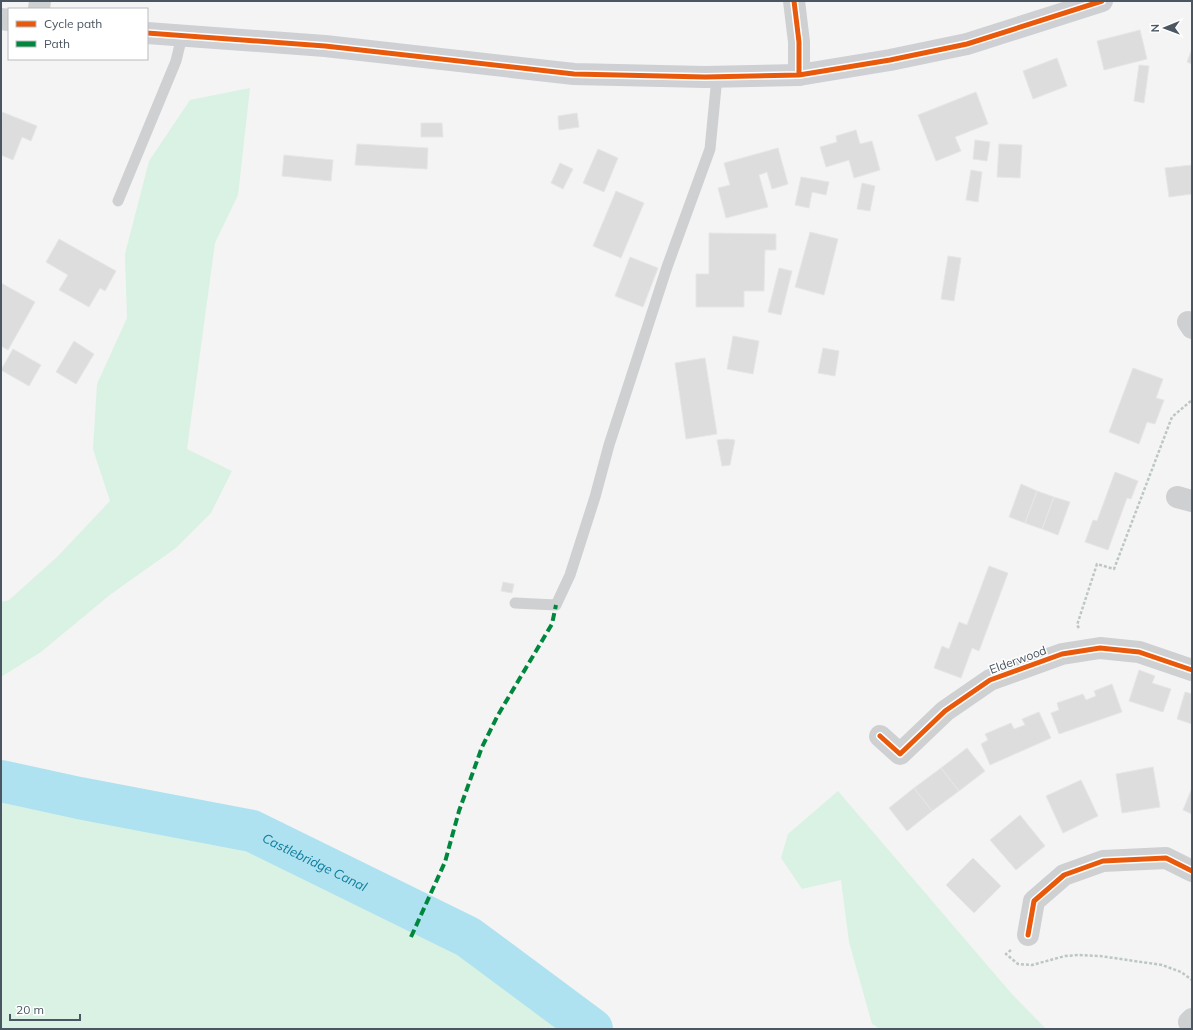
<svg xmlns="http://www.w3.org/2000/svg" width="1193" height="1030" font-family="Mulish,sans-serif">
<style>
.green{fill:#d9f2e3}
.lines{fill:none;stroke-linecap:round;stroke-linejoin:round}
.river{stroke:#aee2f0;stroke-width:42}
.building{fill:#ddddde;stroke:#e5e6e7}
.path{stroke:#bcc7c4;stroke-width:2.5;stroke-dasharray:3 2;stroke-linecap:butt}
.service{stroke:#ced0d2;stroke-width:11}
.minor{stroke:#ced0d2;stroke-width:22}
.secondary{stroke:#ced0d4;stroke-width:22}
.quiet{stroke:#00873e;stroke-width:4;stroke-dasharray:8 4;stroke-linecap:butt}
.cycleway-casing{stroke:#fff;stroke-width:8}
.cycleway{stroke:#e8590c;stroke-width:5}
.labels{text-anchor:middle;stroke-width:3;stroke-linejoin:round;paint-order:stroke}
.street-label{font-size:12px;fill:#4a5661;stroke:#fff}
.water-label{font-size:13px;font-style:italic;fill:#0c7c9b;stroke:#fff}
</style>
<rect width="100%" height="100%" fill="#f4f4f4"/>
<path class="green" d="M250 88 238 195 215 243 187 449 232 471 211 513 176 548 111 594 41 652 1 677V602L9 600 57 557 110 501 93 449 97 384 127 318 125 254 149 161 190 100Z
M1 781 79 798 252 831 468 937 593 1029H1Z
M838 791 1011 993 1046 1029H880L872 1024 849 942 841 880 802 889 781 858 788 834Z"/>
<g class="lines">
<path class="river" id="s1" d="M1 781 79 798 252 831 468 937 592 1029"/>
</g>
<path class="building" d="M1140 30 1147 59 1104 70 1097 41Z
M1192 49V64L1187 62Z
M1057 58 1067 86 1033 99 1023 71Z
M1139 65 1149 66 1144 103 1134 101Z
M976 92 988 124 955 137 961 151 936 161 918 115Z
M2 112 37 126 31 141 22 137 13 160 1 155Z
M577 113 579 127 559 130 558 116Z
M421 123H442L443 137H421Z
M856 130 860 144 872 141 880 170 854 178 849 160 826 167 820 147 837 142 836 136Z
M975 140 990 142 987 161 973 159Z
M357 144 428 148 427 169 355 165Z
M999 144 1022 145 1020 178 997 177Z
M778 148 788 184 772 189 767 172 759 175 768 207 726 218 718 188 730 185 724 163Z
M598 149 618 158 604 192 583 183Z
M284 155 333 160 331 181 282 176Z
M560 163 573 169 563 189 551 183Z
M1192 165V194L1169 197 1165 168Z
M971 170 982 172 978 202 966 200Z
M801 177 829 182 826 195 812 192 809 208 795 205Z
M862 183 875 186 870 211 857 209Z
M616 191 644 203 621 258 593 246Z
M810 232 838 239 824 295 795 287Z
M709 233 776 234V250H765L764 291H744V307H696V274H709Z
M59 239 116 271 105 291 100 288 89 307 59 290 68 275 46 262Z
M948 256 961 258 954 301 941 299Z
M630 257 658 268 643 307 615 296Z
M779 268 792 271 781 315 768 312Z
M1 283 35 302 8 350 1 346Z
M733 336 759 341 753 374 727 369Z
M74 341 94 354 76 384 56 372Z
M823 348 839 351 835 376 818 373Z
M13 349 41 365 29 386 1 370Z
M705 358 717 434 686 439 675 363Z
M1133 368 1163 379 1156 398 1164 400 1155 424 1147 422 1139 444 1109 432Z
M727 439 735 440 730 465 722 466 717 440Z
M1115 472 1138 481 1131 499 1127 498 1108 550 1085 542 1093 520 1097 521Z
M1021 484 1037 491 1025 523 1009 517Z
M1037 491 1054 497 1042 529 1025 523Z
M1054 497 1070 502 1058 535 1042 529Z
M989 566 1008 573 979 651 972 648 961 678 934 668 942 646 949 649 959 622 967 625Z
M503 582 514 584 512 593 501 591Z
M1139 670 1155 676 1152 683 1171 689 1163 712 1129 701Z
M1112 684 1122 712 1059 734 1051 713 1059 710 1057 703 1083 694 1086 700 1096 696 1094 691Z
M1185 692 1192 694V724L1177 719Z
M1039 712 1051 738 990 765 981 744 988 740 985 734 1011 723 1014 729 1025 725 1022 719Z
M967 748 985 771 959 791 941 768Z
M1153 767 1160 807 1122 813 1116 774Z
M941 768 959 791 932 811 914 788Z
M1081 780 1098 816 1063 833 1046 796Z
M914 788 932 811 907 831 889 808Z
M1192 788V814L1183 810Z
M1020 815 1045 846 1016 870 990 840Z
M973 858 1001 886 974 913 946 885Z"/>
<g class="lines">
<path class="path" d="M1079 628 1077 625 1097 564 1114 569 1172 417 1192 400
M1011 950 1006 954 1018 964 1032 965 1065 956 1078 955 1100 956 1162 965 1181 972 1192 980"/>
<path class="service" d="M118 201 176 61 182 36
M515 603 556 605 570 575 595 497 609 445 667 267 710 149 717 77"/>
<path class="minor" d="M794 1 799 42V75
M39 9 40 1
M1188 322 1192 328
M1177 497 1192 501
M880 736 900 754 945 711 990 680 1062 654 1100 648 1139 652 1192 670
M1028 935 1034 901 1064 875 1103 861 1166 858 1192 871
M1189 1022 1192 1019"/>
<path class="secondary" d="M1 19 9 20
M147 33 325 46 574 74 705 77 799 75 890 60 967 44 1102 1"/>
<path class="quiet" d="M411 937 445 862 459 811 482 747 498 715 552 624 556 605"/>
<defs>
<path id="cycleway" d="M794 1 799 42V75
M147 33 325 46 574 74 705 77 799 75 890 60 967 44 1102 1
M880 736 900 754 945 711 990 680 1062 654 1100 648 1139 652 1192 670
M1028 935 1034 901 1064 875 1103 861 1166 858 1192 871"/>
</defs>
<use href="#cycleway" class="cycleway-casing"/>
<use href="#cycleway" class="cycleway"/>
</g>
<g class="labels">
<g class="street-label">
<text transform="translate(1018 660) rotate(-20)" y="4">Elderwood</text>
</g>
<g class="water-label">
<text dy="5" stroke="none"><textPath href="#s1" startOffset="326">Castlebridge Canal</textPath></text>
</g>
</g>
<rect width="1193" height="1030" fill="none" stroke="#4a5661" stroke-width="4"/>
<rect x="8" y="8" width="140" height="52" fill="#ffffff" stroke="#b7bbc0"/>
<rect x="16" y="21" width="20" height="6" fill="#e8590c" stroke="#b7bbc0"/>
<text x="44" y="28" font-size="12" fill="#4a5661">Cycle path</text>
<rect x="16" y="41" width="20" height="6" fill="#00873e" stroke="#b7bbc0"/>
<text x="44" y="48" font-size="12" fill="#4a5661">Path</text>
<g transform="translate(1165 28) rotate(269)" stroke="#ffffff" stroke-width="3" paint-order="stroke">
<path d="M0-3L7 15L0 10L-7 15Z" fill="#4a5661"/>
<text y="-6" font-size="11" font-weight="bold" text-anchor="middle" fill="#4a5661">N</text>
</g>
<path d="M10 1014v6h70v-6" fill="none" stroke="#4a5661" stroke-width="2"/>
<text x="16" y="1014" font-size="12" fill="#4a5661" stroke="#ffffff" stroke-width="3" paint-order="stroke">20 m</text>
</svg>
